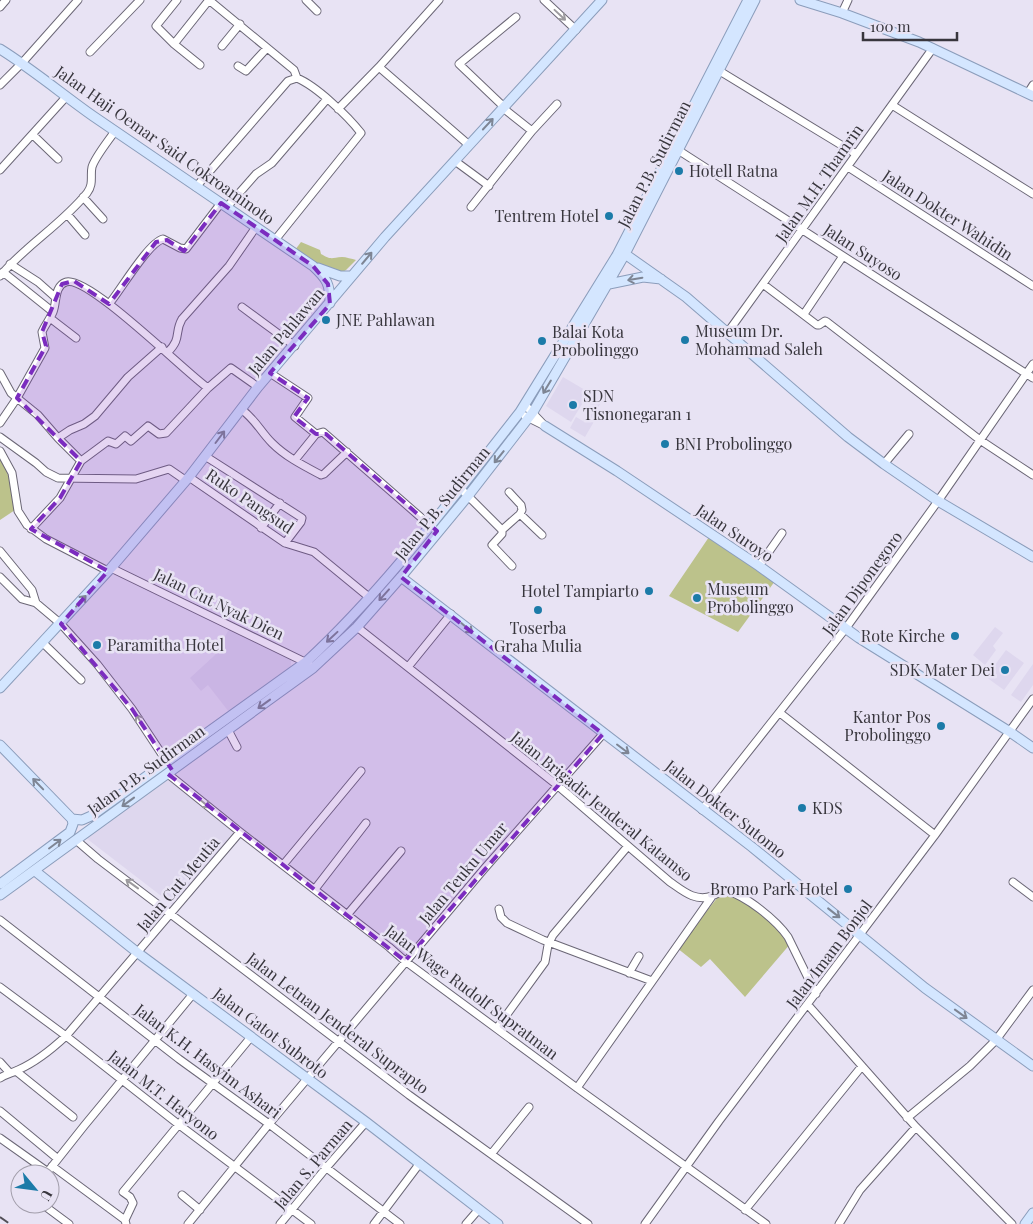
<svg xmlns="http://www.w3.org/2000/svg" width="1033" height="1224" font-family="'Playfair Display',serif">
<style>
.built{fill:#ded7ee}
.green{fill:#bcc28b}
.lines{fill:none;stroke-linecap:round;stroke-linejoin:round}
.minor-casing{stroke:#6b6776;stroke-width:9}
.major-casing{stroke:#8b9dbb;stroke-width:11}
.minor{stroke:#fff;stroke-width:7}
.major{stroke:#d4e6ff;stroke-width:9}
.rail{stroke:#514e56;stroke-width:2;stroke-dasharray:10 5;stroke-linecap:butt}
.oneway{stroke:#9c9a9e}
.oneway2{stroke:#7e8594}
.marked{fill:#7b2cbf;fill-opacity:0.2;stroke:#7b2cbf;stroke-width:4;stroke-dasharray:10 6;stroke-linejoin:round}
.poi-dot{fill:#1c7ba8;stroke:#e8e3f4;stroke-width:2}
.labels{text-anchor:middle;stroke-width:5;stroke-linejoin:round;paint-order:stroke}
.street-label{font-size:16px;fill:#38363d;stroke:#e8e3f4}
.poi-label{font-size:16px;fill:#38363d;stroke:#e8e3f4;text-anchor:start}
</style>
<rect width="100%" height="100%" fill="#e8e3f4"/>
<path class="built" d="M563 377 602 400 598 408 584 401 571 422 546 406Z
M591 409 599 413 585 437 570 428 576 417 583 421Z
M995 627 1003 633 993 646 996 650 985 665 973 655Z
M229 629 291 657V667L229 712 208 685 201 691 190 678 215 655Z
M1006 650 1024 663 1004 690 986 677Z
M1033 664V685L1021 702 1011 695Z
M168 779 234 833 173 905 86 838Z"/>
<path class="green" d="M301 242 320 250 321 254C331 260 331 258 342 257 346 257 352 259 356 260L346 270 341 273 315 264 295 250Z
M0 458C10 475 13 490 15 510L0 520Z
M709 537 775 581 738 632 669 596Z
M722 892C755 900 769 920 791 943L745 997 710 959 701 967 677 948Z"/>
<g class="lines">
<defs>
<path id="minor" d="M177 0 156 26 174 44 200 65
M306 0 317 11
M439 0 379 67 469 145
M544 0 576 30
M0 7 6 0
M842 13 848 0
M174 44 209 0 294 70 297 78
M222 46 240 24
M90 52 140 0
M238 66 246 71 267 48
M718 70 856 154
M0 85 22 63 78 0
M1028 93 1033 85
M892 105 1033 194
M504 107 459 64 516 17
M503 108 532 131
M338 109 379 67
M33 135 58 159
M678 150 1033 378
M455 161 489 186
M848 167 1033 286
M0 170 66 97
M196 187 288 81 297 78C316 86 347 115 361 133L275 240
M83 197 103 219
M227 207 256 174 272 163 327 99
M471 207 532 131 557 104
M67 214 85 235
M10 264 38 282 56 298
M3 272 53 312
M0 276C26 245 61 225 87 193 94 184 90 176 92 167 95 157 109 140 115 131
M763 284 817 325H819L825 321 827 322 980 440 1033 475
M109 304C120 291 148 243 163 239L180 248 186 249 221 203
M242 307 295 346
M804 314 843 256
M50 318 76 338
M728 332 933 48
M162 347 128 377 95 416 84 424 70 430 58 438 38 415 17 398 45 348 42 332C45 325 50 319 53 312 57 302 54 286 66 282 87 274 186 373 208 388L231 368 258 387
M168 352C182 338 174 333 182 319L229 266 256 227
M0 373 11 393 17 398 0 423
M270 373 308 398 295 417 316 434
M525 405 545 426
M241 409C256 420 260 431 272 443 286 457 304 466 321 475L324 474 347 452
M525 416 545 426
M0 437 36 463 46 472 58 478 136 479 169 469 185 480
M58 438 81 461
M0 451 12 473 18 511 27 525 46 539 108 571
M205 456 302 518 301 522 285 543
M295 460 316 434 323 432 433 528
M884 464 909 434
M189 477 285 543 314 552 370 598
M460 488 502 530V534L492 545 512 566
M520 514 542 535
M261 528 280 503
M31 529 60 498 81 461 108 441 116 444 125 436 131 441 148 426 159 434 166 433 208 388
M502 530 520 514 522 510 521 505 509 492
M0 551 32 590 36 603
M759 566 782 533
M111 568 309 664
M0 577 22 599 36 603 61 624 97 664 132 709 167 762
M357 627 557 785 670 882C683 891 695 902 712 896 717 894 721 890 726 891 746 895 777 921 788 937L816 994
M43 643 81 680
M408 667 451 614
M780 713 935 835
M228 730 237 747
M168 774 240 832 389 947 405 961 577 1088 766 1224
M702 810 846 628 938 501 1033 364
M76 840 98 859 409 1095 588 1224
M283 865 361 771
M1013 882 1033 897
M315 889 366 823
M499 909 501 917 507 923 543 940 652 981
M347 915 401 851
M0 920 179 1059 269 1124 400 1224
M629 973 639 956
M0 987 66 1036 178 1124 311 1224
M808 1005 916 1127 1012 1224
M497 1028 545 962 548 945 553 935 628 846
M0 1062 9 1072
M16 1071 73 1117
M0 1078C6 1074 12 1073 18 1070 36 1062 51 1050 66 1036L240 832
M577 1088 713 895
M0 1111 58 1159
M907 1118 970 1066 996 1040 1033 990
M0 1138 48 1172
M492 1153 529 1107
M52 1166 125 1220 126 1224
M46 1174 84 1126 193 994
M182 1195 200 1210
M42 1204 69 1224
M745 1210 862 1066
M125 1220 133 1203 130 1197 123 1192 251 1037
M188 1224 269 1124 484 869 603 734
M280 1224 326 1168 366 1122
M374 1224 420 1163
M466 1224 479 1209
M645 1224 719 1121 935 835 1033 699
M839 1224 860 1190 916 1127"/>
<path id="major" d="M800 0 842 13 919 42 1033 96
M0 49C32 69 62 94 93 116 166 166 240 216 313 266 327 279 330 284 330 303
M625 254 686 297 848 437 884 464 938 501 1033 557
M318 268 340 276H352
M609 284 643 277 661 279
M545 426 617 471 759 566 859 638 1010 732 1033 748
M401 577 752 847 925 988 1033 1066
M0 688 111 568 189 477 258 387 385 237 602 0
M0 745 72 819
M72 819 82 820 91 816 306 662C387 587 452 498 520 412L617 255 748 0
M35 871 138 953 366 1122 498 1224
M0 884 70 832 73 824 72 819
M0 895 313 668 357 627 401 577 468 496 533 412 625 254 755 0
M1025 1224 1033 1213"/>
</defs>
<use href="#minor" class="minor-casing"/>
<use href="#major" class="major-casing"/>
<use href="#minor" class="minor"/>
<use href="#major" class="major"/>
<path class="rail" d="M0 1217 10 1224"/>
</g>
<defs><path id="oneway-shaft" d="M-6 0H5M1.5-3L5.5 0L1.5 3" fill="none" stroke-width="1.6" stroke-linecap="round" stroke-linejoin="round" transform="scale(1.25)"/></defs>
<g class="oneway">
<use href="#oneway-shaft" transform="translate(560 15) rotate(43)"/>
<use href="#oneway-shaft" transform="translate(140 721) rotate(-123)"/>
<use href="#oneway-shaft" transform="translate(204 803) rotate(39)"/>
<use href="#oneway-shaft" transform="translate(132 884) rotate(-144)"/>
</g>
<g class="oneway2">
<use href="#oneway-shaft" transform="translate(488 124) rotate(-47)"/>
<use href="#oneway-shaft" transform="translate(367 258) rotate(-50)"/>
<use href="#oneway-shaft" transform="translate(635 279) rotate(170)"/>
<use href="#oneway-shaft" transform="translate(547 387) rotate(121)"/>
<use href="#oneway-shaft" transform="translate(220 437) rotate(-53)"/>
<use href="#oneway-shaft" transform="translate(499 457) rotate(129)"/>
<use href="#oneway-shaft" transform="translate(384 595) rotate(132)"/>
<use href="#oneway-shaft" transform="translate(81 601) rotate(-48)"/>
<use href="#oneway-shaft" transform="translate(467 628) rotate(41)"/>
<use href="#oneway-shaft" transform="translate(332 637) rotate(137)"/>
<use href="#oneway-shaft" transform="translate(264 704) rotate(144)"/>
<use href="#oneway-shaft" transform="translate(623 749) rotate(37)"/>
<use href="#oneway-shaft" transform="translate(38 784) rotate(-134)"/>
<use href="#oneway-shaft" transform="translate(128 802) rotate(144)"/>
<use href="#oneway-shaft" transform="translate(55 844) rotate(-37)"/>
<use href="#oneway-shaft" transform="translate(834 913) rotate(38)"/>
<use href="#oneway-shaft" transform="translate(961 1014) rotate(36)"/>
</g>
<path class="marked" d="M221 203 313 266 328 284 330 304 270 373 308 398 294 417 316 434H326L437 531 401 577 603 734 405 961 168 774 172 770 132 709 61 624 108 571 31 529 60 498 81 461 17 398 46 346 42 332 62 284 74 281 109 304 156 242 167 240 184 251Z"/>
<g class="poi-dot">
<circle cx="679" cy="171" r="5"/>
<circle cx="609" cy="216" r="5"/>
<circle cx="326" cy="320" r="5"/>
<circle cx="685" cy="340" r="5"/>
<circle cx="542" cy="341" r="5"/>
<circle cx="573" cy="405" r="5"/>
<circle cx="665" cy="444" r="5"/>
<circle cx="649" cy="591" r="5"/>
<circle cx="697" cy="598" r="5"/>
<circle cx="538" cy="610" r="5"/>
<circle cx="955" cy="636" r="5"/>
<circle cx="97" cy="645" r="5"/>
<circle cx="1005" cy="670" r="5"/>
<circle cx="941" cy="726" r="5"/>
<circle cx="802" cy="808" r="5"/>
<circle cx="848" cy="889" r="5"/>
</g>
<g class="labels">
<g class="street-label">
<text transform="translate(165 145) rotate(35)" y="6">Jalan Haji Oemar Said Cokroaminoto</text>
<text transform="translate(654 164) rotate(-63)" y="6">Jalan P.B. Sudirman</text>
<text transform="translate(819 183) rotate(-55)" y="6">Jalan M.H. Thamrin</text>
<text transform="translate(948 215) rotate(33)" y="6">Jalan Dokter Wahidin</text>
<text transform="translate(863 252) rotate(33)" y="6">Jalan Suyoso</text>
<text transform="translate(286 331) rotate(-50)" y="6">Jalan Pahlawan</text>
<text transform="translate(250 501) rotate(34)" y="6">Ruko Pangsud</text>
<text transform="translate(442 503) rotate(-51)" y="6">Jalan P.B. Sudirman</text>
<text transform="translate(735 533) rotate(34)" y="6">Jalan Suroyo</text>
<text transform="translate(862 583) rotate(-54)" y="6">Jalan Diponegoro</text>
<text transform="translate(219 604) rotate(26)" y="6">Jalan Cut Nyak Dien</text>
<text transform="translate(146 770) rotate(-36)" y="6">Jalan P.B. Sudirman</text>
<text transform="translate(602 806) rotate(39)" y="6">Jalan Brigadir Jenderal Katamso</text>
<text transform="translate(726 809) rotate(38)" y="6">Jalan Dokter Sutomo</text>
<text transform="translate(463 873) rotate(-50)" y="6">Jalan Teuku Umar</text>
<text transform="translate(178 884) rotate(-50)" y="6">Jalan Cut Meutia</text>
<text transform="translate(829 954) rotate(-53)" y="6">Jalan Imam Bonjol</text>
<text transform="translate(472 992) rotate(37)" y="6">Jalan Wage Rudolf Supratman</text>
<text transform="translate(338 1023) rotate(37)" y="6">Jalan Letnan Jenderal Suprapto</text>
<text transform="translate(271 1033) rotate(37)" y="6">Jalan Gatot Subroto</text>
<text transform="translate(208 1061) rotate(37)" y="6">Jalan K.H. Hasyim Ashari</text>
<text transform="translate(164 1095) rotate(38)" y="6">Jalan M.T. Haryono</text>
<text transform="translate(313 1164) rotate(-50)" y="6">Jalan S. Parman</text>
</g>
<g class="poi-label">
<text x="689" y="177">Hotell Ratna</text>
<text x="599" y="222" text-anchor="end">Tentrem Hotel</text>
<text x="336" y="326">JNE Pahlawan</text>
<text x="695" y="337">Museum Dr.<tspan x="695" dy="18">Mohammad Saleh</tspan></text>
<text x="552" y="338">Balai Kota<tspan x="552" dy="18">Probolinggo</tspan></text>
<text x="583" y="402">SDN<tspan x="583" dy="18">Tisnonegaran 1</tspan></text>
<text x="675" y="450">BNI Probolinggo</text>
<text x="707" y="595">Museum<tspan x="707" dy="18">Probolinggo</tspan></text>
<text x="639" y="597" text-anchor="end">Hotel Tampiarto</text>
<text x="538" y="634" text-anchor="middle">Toserba<tspan x="538" dy="18">Graha Mulia</tspan></text>
<text x="945" y="642" text-anchor="end">Rote Kirche</text>
<text x="107" y="651">Paramitha Hotel</text>
<text x="995" y="676" text-anchor="end">SDK Mater Dei</text>
<text x="931" y="723" text-anchor="end">Kantor Pos<tspan x="931" dy="18">Probolinggo</tspan></text>
<text x="812" y="814">KDS</text>
<text x="838" y="895" text-anchor="end">Bromo Park Hotel</text>
</g>
</g>
<g transform="translate(35 1189) rotate(119)"><circle r="24" fill="#e8e3f4" stroke="#a29eab"/>
<path d="M0-4L9 19L0 12L-9 19Z" fill="#1c7ba8"/>
<text y="-8" font-size="14" font-weight="bold" text-anchor="middle" fill="#38363d">U</text>
</g>
<path d="M863 32v8h94v-8" fill="none" stroke="#38363d" stroke-width="2.5"/>
<text x="870" y="32" font-size="15" fill="#38363d" stroke="#e8e3f4" stroke-width="4" paint-order="stroke">100 m</text>
</svg>
